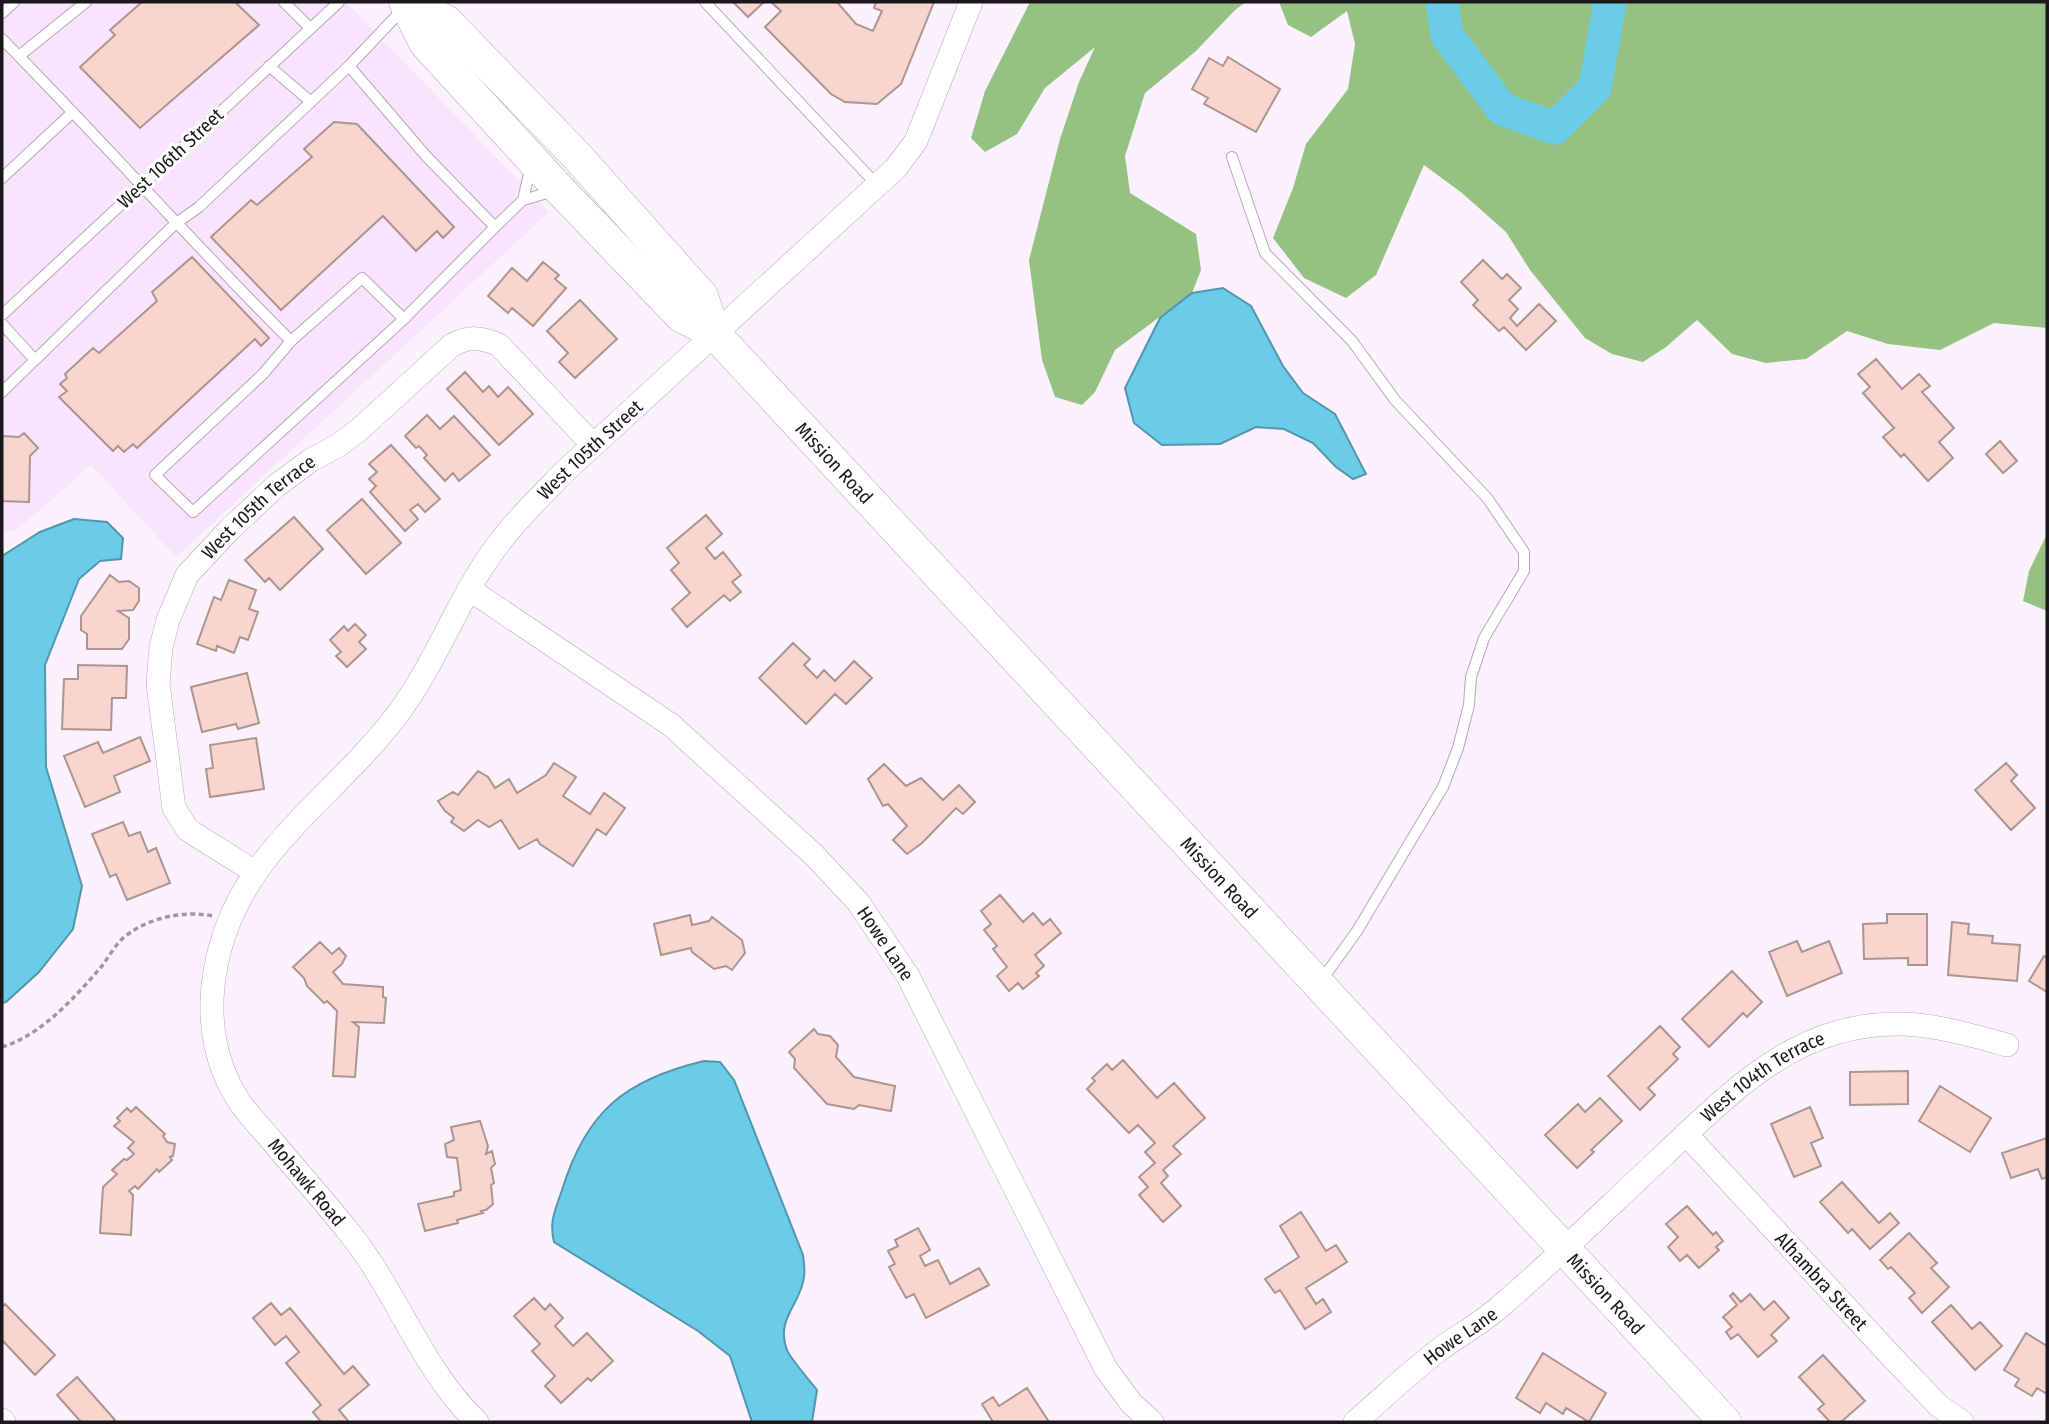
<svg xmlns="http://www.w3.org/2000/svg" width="2049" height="1424" font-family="'Fira Sans Condensed',sans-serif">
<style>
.built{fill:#f9e4fe}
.forest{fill:#95c282}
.water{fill:#6acce9;stroke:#5395ac;stroke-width:2}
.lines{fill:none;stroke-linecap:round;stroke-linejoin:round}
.river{stroke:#6acce9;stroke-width:33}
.building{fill:#f8d5cf;stroke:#ad948f;stroke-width:2}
.service-casing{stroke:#b6a7ba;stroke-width:12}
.minor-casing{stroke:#b6a7ba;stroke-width:24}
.secondary-casing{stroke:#b6a7ba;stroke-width:33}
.path{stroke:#9f97a0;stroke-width:3.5;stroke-dasharray:5 3.5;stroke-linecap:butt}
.service{stroke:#fff;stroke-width:10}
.minor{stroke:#fff;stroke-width:23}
.secondary{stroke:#fff;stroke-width:32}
.labels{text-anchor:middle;stroke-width:6;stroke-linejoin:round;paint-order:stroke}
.street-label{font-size:19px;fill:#1c161d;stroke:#fff}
</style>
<rect width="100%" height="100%" fill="#fbf1fd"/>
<path class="built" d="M2 2H346L549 212 176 557 91 465 17 530 2 532Z"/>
<path class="forest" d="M1030 2H1246L1235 10 1196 51 1145 93 1125 156 1130 193 1196 234 1201 270 1192 293 1115 350 1095 392 1082 405 1055 397 1042 360 1029 260 1060 139 1079 82 1095 47 1045 88 1017 134 985 152 971 138 985 91Z
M1279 2H2047V328L1994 323 1940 350 1888 344 1847 331 1806 359 1766 363 1732 354 1697 320 1666 347 1643 362 1612 354 1585 338 1530 270 1506 232 1462 193 1424 165 1376 275 1346 298 1304 278 1273 238 1293 188 1306 144 1348 89 1355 44 1347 11 1311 37 1288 25Z
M2047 534V611L2023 601 2029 571Z"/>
<path class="water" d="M1223 288 1251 306 1283 366 1303 393 1335 414 1366 474 1353 479 1336 467 1313 443 1284 429 1256 427 1220 444 1162 445 1134 423 1125 388 1160 318 1192 293Z
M74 519 107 522 123 538 121 559 100 561 79 579 45 665 46 767 82 886 73 929 39 972 6 1002 2 1003V556L40 532Z
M704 1061 720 1062 734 1080 803 1255C804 1262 805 1270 804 1277 801 1304 775 1319 787 1350 790 1358 810 1381 817 1390L812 1422H752L730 1356 698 1331 554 1242C549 1221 555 1211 562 1190 586 1112 624 1080 704 1061Z"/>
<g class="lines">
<path class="river" d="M1442 2 1447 35 1502 109 1555 128 1595 88 1610 2"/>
</g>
<path class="building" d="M142 2H235L259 25 140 128 80 67 115 35 110 30Z
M733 2H764L748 17Z
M771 2H837L856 24 873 31 882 11 874 8 876 2H934L901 84 877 104 845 102 831 94 765 27 781 11Z
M1228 57 1280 89 1256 132 1204 104 1208 98 1192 89 1209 58 1223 66Z
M334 122 357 124 454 227 443 238 437 231 416 251 383 216 281 310 211 237 251 200 257 205 312 157 304 149Z
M192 257 269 338 261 346 255 339 137 448 133 444 124 452 118 446 113 451 59 397 67 391 60 384 67 378 65 374 93 348 99 353 157 301 152 292Z
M1483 260 1502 279 1507 274 1521 288 1509 300 1518 309 1510 318 1517 326 1539 304 1556 321 1526 350 1504 327 1499 331 1473 305 1478 300 1461 282Z
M543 262 559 275 555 279 566 288 533 326 512 308 508 313 488 296 512 268 527 281Z
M580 300 617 339 575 378 559 362 568 353 547 331Z
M1876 359 1902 389 1919 374 1930 386 1922 392 1954 428 1939 442 1953 458 1928 481 1904 454 1901 457 1883 437 1894 428 1863 393 1870 387 1858 374Z
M465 372 483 392 489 386 498 397 508 387 533 414 499 445 447 389Z
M427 415 440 429 454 416 490 455 459 481 453 473 445 481 424 458 427 455 419 446 416 448 405 436Z
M24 433 38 448 30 456 29 502 2 501V436L19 437Z
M2000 441 2017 461 2003 473 1986 454Z
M391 445 440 499 425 512 418 504 410 510 418 519 405 531 370 492 376 486 369 479 377 472 369 464Z
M362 499 401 543 366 574 327 530Z
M706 515 722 534 706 548 715 559 723 552 741 575 732 582 741 592 730 601 724 595 687 627 672 609 690 593 671 570 679 563 667 548Z
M294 517 323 549 280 590 269 578 265 582 245 560Z
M110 575 119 582 129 581 139 588V601L133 610 118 611 129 618V639L122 649H87V634L81 630V616Z
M229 580 256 590 249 609 258 612 248 640 240 637 234 653 217 646 216 651 197 644 214 597 221 600Z
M355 624 366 635 359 642 366 649 347 667 336 656 341 652 330 640 344 626 348 631Z
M793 643 810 659 804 665 817 678 824 670 835 681 854 661 872 678 846 704 835 694 806 724 759 678Z
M78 665 127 666 126 698H112L111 730 62 729 64 679H78Z
M247 673 259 723 238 729 236 724 202 732 191 687Z
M140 737 150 761 114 776 120 792 85 807 64 756 98 742 103 753Z
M256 738 264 789 210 797 206 769 213 768 210 745Z
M554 763 576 777 563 796 590 814 604 793 625 808 606 835 597 829 573 866 540 844 537 839 519 849 501 820 489 827 478 820 464 831 451 822 454 818 445 811 438 801 453 792 458 795 478 771 488 777 495 788 509 779 517 793 546 775Z
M2006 763 2017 775 2011 781 2035 808 2011 830 1975 790Z
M884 764 906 786 921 778 943 800 959 785 975 802 963 814 956 808 922 843 907 854 893 840 907 826 888 804 883 806 868 779Z
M123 822 129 836 140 832 148 852 156 848 170 883 127 900 116 874 110 877 92 834Z
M1000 895 1023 922 1033 913 1043 925 1050 919 1061 933 1035 955 1044 966 1036 973 1039 976 1023 989 1018 983 1009 991 997 976 1007 967 993 949 997 946 984 930 991 924 981 911Z
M1887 914H1927V965H1908V958L1864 959 1863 924 1887 923Z
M690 915 692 925 709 921 712 917 742 940 745 953 732 970 726 966 714 969 692 952 691 948 661 955 654 924Z
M1952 922 1969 924 1968 934 1993 936 1992 943 2020 945 2017 981 1948 975Z
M1797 941 1802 952 1829 941 1842 973 1787 996 1769 952Z
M320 942 332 954 339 948 346 956 342 964 333 972 343 984 383 987V997L386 998 384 1023 353 1022 359 1027 355 1077 333 1076 337 1011 327 1001 324 1003 307 986 304 978 293 967Z
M2044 956 2047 958V992L2029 981Z
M1732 971 1762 1002 1747 1017 1743 1013 1709 1047 1682 1019Z
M1660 1026 1680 1047 1673 1054 1678 1059 1648 1088 1655 1095 1640 1110 1608 1076Z
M814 1029 818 1034 830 1036 838 1045 836 1057 854 1077 895 1086 891 1111 859 1105 854 1109 827 1104 794 1068 795 1059 789 1052Z
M1123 1060 1157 1098 1174 1083 1205 1118 1173 1146 1181 1154 1163 1170 1168 1176 1161 1183 1181 1206 1163 1222 1139 1195 1148 1187 1139 1177 1155 1163 1145 1152 1155 1143 1138 1125 1129 1133 1087 1089 1095 1081 1092 1078 1107 1064 1112 1070Z
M1908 1071V1104L1850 1105V1072Z
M1940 1086 1991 1118 1970 1152 1919 1121Z
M1600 1098 1622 1121 1591 1150 1594 1152 1577 1168 1545 1135 1578 1104 1585 1112Z
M136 1107 165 1134 163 1136 167 1142 175 1144 173 1156 170 1157 172 1160 159 1172 157 1169 138 1189 135 1186 129 1191 133 1195 131 1235 100 1233 103 1187 117 1174 112 1170 124 1159 127 1160 134 1154 128 1148 134 1142 114 1126 120 1121 117 1118 127 1108 131 1112Z
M1810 1107 1823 1138 1811 1143 1821 1166 1794 1177 1771 1124Z
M480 1121 488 1146 486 1154 492 1151 495 1164 491 1168 494 1183 491 1185 493 1204 486 1210 481 1211 483 1213 457 1220 458 1223 425 1231 418 1204 454 1196V1192L461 1190 457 1158 447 1157 445 1144 454 1140 451 1127Z
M2047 1138V1177L2042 1179 2038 1169 2011 1178 2002 1153Z
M1842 1182 1879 1223 1890 1213 1899 1223 1870 1249 1852 1229 1848 1233 1820 1202Z
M1687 1206 1713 1235 1716 1232 1723 1241 1716 1247 1719 1250 1699 1268 1687 1255 1680 1261 1668 1247 1678 1237 1666 1224Z
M1301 1212 1326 1251 1336 1245 1347 1262 1306 1288 1316 1304 1323 1299 1331 1312 1305 1329 1280 1290 1275 1293 1265 1279 1299 1257 1280 1226Z
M918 1228 930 1250 920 1256 925 1266 938 1260 950 1284 979 1268 989 1285 926 1318 914 1294 906 1298 889 1267 895 1264 888 1251 898 1246 895 1240Z
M1909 1233 1937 1263 1931 1268 1949 1287 1922 1313 1909 1298 1915 1293 1891 1267 1888 1269 1880 1260Z
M1733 1293 1741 1302 1750 1294 1764 1310 1774 1301 1789 1318 1771 1335 1777 1341 1758 1357 1738 1334 1731 1339 1726 1332 1732 1327 1723 1317 1737 1305 1730 1296Z
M534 1298 545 1310 550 1304 563 1318 555 1326 573 1346 587 1333 613 1361 591 1381 588 1378 561 1403 545 1386 555 1376 532 1351 540 1344 514 1316Z
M271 1303 281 1315 290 1308 344 1374 353 1366 369 1385 339 1410 349 1422H321L313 1412 321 1405 286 1363 299 1352 286 1336 275 1345 253 1318Z
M5 1304 55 1355 35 1375 2 1340V1307Z
M1951 1305 1972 1329 1980 1322 2002 1346 1975 1370 1932 1322Z
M2026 1333 2047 1346V1394L2037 1388 2032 1396 2015 1386 2019 1379 2004 1370Z
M1543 1353 1606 1393 1589 1422 1566 1408 1563 1414 1546 1403 1540 1413 1516 1398Z
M1823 1355 1865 1401 1841 1422H1830L1818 1409 1824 1404 1799 1377Z
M77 1377 115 1420 113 1422H81L57 1395Z
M1027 1388 1049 1422H993L982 1404 993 1397 999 1406Z"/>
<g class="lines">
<defs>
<path id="service" d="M284 2 310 28
M705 2 877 185
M2 13 14 2
M2 39C100 138 192 243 291 341
M19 56 86 2
M269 66 311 102
M349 66 426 156 495 227 404 319 193 512 155 475 263 374 291 341 362 278 404 319
M1232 157 1265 253 1352 341 1395 400 1488 499 1524 552V571L1484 638 1471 677 1469 705 1458 748 1443 787 1357 931 1321 981
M2 178 73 112
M523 200 531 165
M495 227 523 200 554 191
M2 315 339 2
M2 324 35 360 2 392
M35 360 175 224 199 207 349 66 403 9"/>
<g id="minor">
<path id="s1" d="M469 589 671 725 813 854 858 902 908 976 1106 1369 1132 1404 1152 1422"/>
<path id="s2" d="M255 872 188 830 174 808 158 684 161 647 168 620 187 575 230 529 276 486 311 460 339 445 360 429 452 345C470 336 481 337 499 345L593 445"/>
<path id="s3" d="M1686 1134 1892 1357 1939 1406 1962 1422"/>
<path d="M2 1420 4 1422"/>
<path id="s4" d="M477 1422C420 1367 397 1291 348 1231 324 1201 298 1172 273 1142 261 1128 247 1114 237 1098 216 1065 209 1025 213 986 227 858 326 808 397 715 431 670 451 617 481 569 503 533 534 503 563 473L896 168 916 141 971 2"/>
<path id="s5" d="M1355 1422C1383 1398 1410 1372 1439 1350 1458 1336 1478 1325 1496 1310 1554 1261 1608 1207 1664 1155 1714 1108 1767 1053 1835 1033 1899 1014 1946 1028 2007 1045"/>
</g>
<g id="secondary">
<path id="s6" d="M405 2 425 43 559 189 681 316 714 333 1725 1422"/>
<path d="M408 4 446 21 575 154 702 296 714 333"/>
</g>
</defs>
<use href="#service" class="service-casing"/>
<use href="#minor" class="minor-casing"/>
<use href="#secondary" class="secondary-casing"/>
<path class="path" d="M2 1047C42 1035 75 997 102 966 108 958 114 947 121 940 145 918 182 910 213 916"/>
<use href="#service" class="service"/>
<use href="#minor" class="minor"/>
<use href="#secondary" class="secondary"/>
</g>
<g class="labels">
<g class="street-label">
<text transform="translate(170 158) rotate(-43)" y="7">West 106th Street</text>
<text dy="7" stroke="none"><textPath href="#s4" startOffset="1186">West 105th Street</textPath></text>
<text dy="7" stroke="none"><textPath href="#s6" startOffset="634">Mission Road</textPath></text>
<text dy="7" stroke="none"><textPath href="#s2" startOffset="443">West 105th Terrace</textPath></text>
<text dy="7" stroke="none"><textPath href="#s6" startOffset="1200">Mission Road</textPath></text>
<text dy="7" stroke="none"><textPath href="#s1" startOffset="551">Howe Lane</textPath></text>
<text dy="7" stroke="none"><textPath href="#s5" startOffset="536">West 104th Terrace</textPath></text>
<text transform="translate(307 1182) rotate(50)" y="7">Mohawk Road</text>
<text dy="7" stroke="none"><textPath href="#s3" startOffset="200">Alhambra Street</textPath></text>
<text dy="7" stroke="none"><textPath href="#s6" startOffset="1768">Mission Road</textPath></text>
<text dy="7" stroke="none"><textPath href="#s5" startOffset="136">Howe Lane</textPath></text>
</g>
</g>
<rect width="2049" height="1424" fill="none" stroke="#1c161d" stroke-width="7"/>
</svg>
